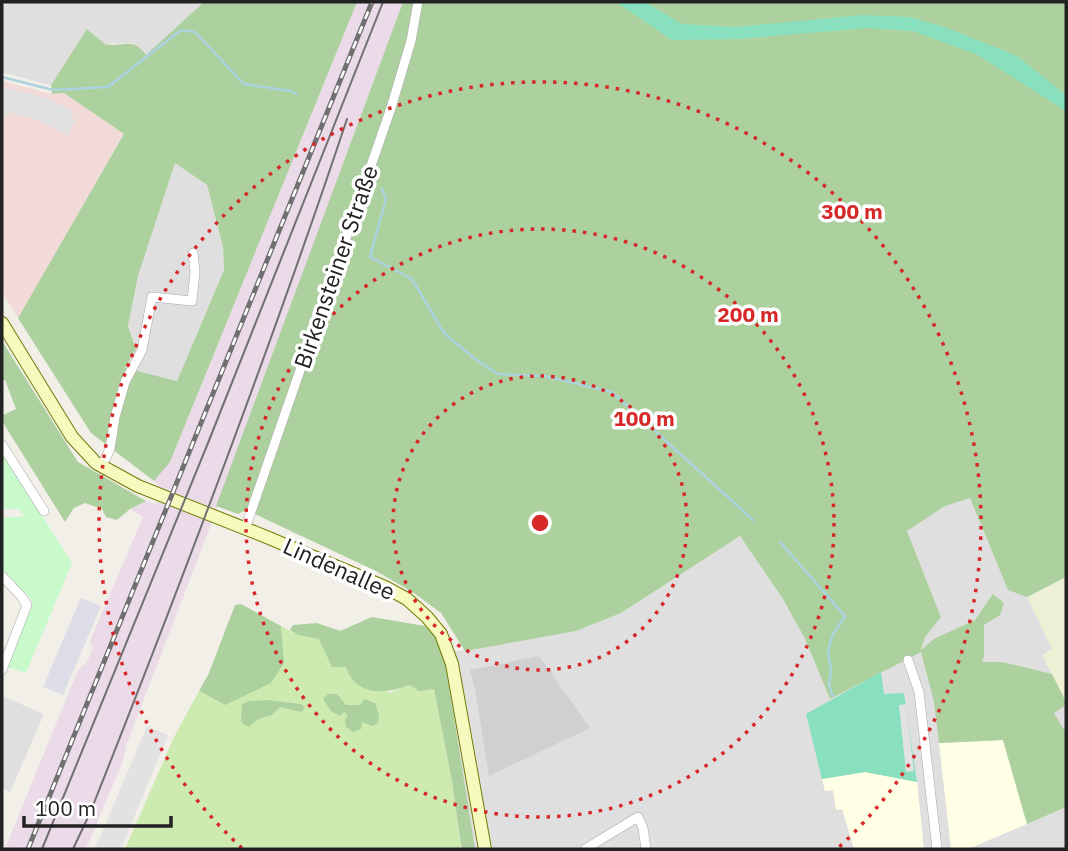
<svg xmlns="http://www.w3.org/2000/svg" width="1068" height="851" font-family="'IBM Plex Sans',sans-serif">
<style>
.residential{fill:#e0dfdf}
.commercial{fill:#f2dad9}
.industrial{fill:#ebdbe8}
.education{fill:#ffffe5}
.religious{fill:#d0d0d0}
.farmland{fill:#eef0d5}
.grass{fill:#cdebb0;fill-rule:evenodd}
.forest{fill:#add19e;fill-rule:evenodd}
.park{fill:#c8facc}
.pitch{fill:#88e0be}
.parking{fill:#e2e2e2}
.plaza{fill:#dddde8}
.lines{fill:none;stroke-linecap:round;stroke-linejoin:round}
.stream{stroke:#aad3df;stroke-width:2.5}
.street-casing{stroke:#a9a9a9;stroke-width:10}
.secondary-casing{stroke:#707d05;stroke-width:14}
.street{stroke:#fff;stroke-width:9}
.secondary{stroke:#f7fabf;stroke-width:12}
.tram{stroke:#707070;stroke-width:2}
.rail-casing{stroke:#707070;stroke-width:5}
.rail{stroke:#fff;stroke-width:2.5;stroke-dasharray:8;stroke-linecap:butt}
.ring{fill:none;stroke:#d62828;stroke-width:3.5;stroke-dasharray:3.5 7}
.labels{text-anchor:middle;stroke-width:7;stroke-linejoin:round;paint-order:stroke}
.street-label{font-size:23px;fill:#222;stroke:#fff}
.centre{fill:#d62828;stroke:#fff;stroke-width:3.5}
.ring-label{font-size:21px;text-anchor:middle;font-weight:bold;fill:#d62828;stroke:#fff;stroke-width:7;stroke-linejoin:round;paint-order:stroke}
</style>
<rect width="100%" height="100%" fill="#f2efe9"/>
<path class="residential" d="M2 2H204L146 56 131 43 105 44 87 29 51 85H48L2 72Z
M175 162 207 185 223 247 224 270 177 381 125 369 136 349 128 326 138 276Z
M970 498 1008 590 1027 597 1066 577V849H461L452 781 427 656 576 631 621 613 740 536 783 599 805 639 830 699 921 651 925 637 941 617 907 531 945 506Z
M2 696 44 714 10 792 2 788Z"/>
<path class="commercial" d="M2 81 52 94 64 93 124 134 18 318 2 292Z"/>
<path class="industrial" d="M357 2H403L210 527 127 743 123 761 89 842 85 849H5L78 670 87 662 93 648 90 641 143 517 130 509 146 501 156 504 162 489 154 481 170 462Z"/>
<path class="education" d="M1003 740 1027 824 968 849H951L939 743Z
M865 772 917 782 924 849H854L842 809 836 810 833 790 825 791 822 779Z"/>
<path class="religious" d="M539 656 590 728 489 776 475 689 470 670Z"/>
<path class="farmland" d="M1066 577V702L1042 655 1052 649 1027 597Z"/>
<path class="grass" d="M281 626 298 635 320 639 332 666 346 667 389 693 410 685 434 689 452 781 461 849H125L174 737 199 691 225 705 282 643ZM268 700 301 704 298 711 280 707 265 718 241 720 243 704Z"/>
<path class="forest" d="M204 2H357L170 462 154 481 91 433 18 318 124 134 64 93 52 94 51 85 87 29 105 44C124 48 131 36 146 55ZM175 163 207 185 223 247 224 270 177 381 125 368 136 349 128 326 138 276Z
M403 2H1066V577L1027 597 1008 590 970 498 945 506 907 531 941 617 925 637 921 650 934 639 975 620 993 594 1004 603 1000 615 984 625V656L982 662H1002L1052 674 1066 702V705L1054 713 1066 733V807L1027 824 1003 740 939 743 934 702 921 652 830 699 805 639 783 599 740 536 621 613 576 631 465 651 441 613 414 593 376 571 246 510 238 514 216 506Z
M2 341 78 462 146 501 130 509 117 520 106 517 102 509 85 503 74 508 65 522 2 421V411L3 415 16 409 5 380H2Z
M241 604 281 626 284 663 271 683 225 705 199 691 209 673 235 605Z
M372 617 425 626 435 636 445 661 475 849H463L461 845 452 781 434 689 419 691 410 685C386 694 356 697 346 667H332L319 639 298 635 290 630 293 625 317 623 340 631Z
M328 694H337L346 705H360L364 699 375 703 379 716 378 723 372 726 362 722 361 729 353 732 346 727 345 720 348 715 344 712 340 716 331 711 323 699Z
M268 700 301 704 305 708 301 712 280 707 272 715 257 720 249 727 243 724 241 720 242 704 249 701Z"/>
<path class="park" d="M2 452 72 563 26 673 7 667 33 604 30 598 2 569V518L24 516 18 509H2Z"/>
<path class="pitch" d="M616 2H645L682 24 735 27 862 15 910 17 947 28 1017 56 1066 95V111L976 54 913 31 867 28 740 39 672 40Z
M881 672 884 694 904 693 917 782 865 772 822 779 806 714Z"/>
<path class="parking" d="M2 87 47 98 73 111 70 117 76 120 68 136 38 120 8 112 2 122Z
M906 704 914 771 906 772 899 705Z
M147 726 168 735 121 849H95Z"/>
<path class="plaza" d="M81 598 101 606 63 695 43 687Z"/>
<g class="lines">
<path class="stream" d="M2 77 53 90 108 87 181 30 195 32 244 84 291 91 297 94
M382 189 386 199 370 257 412 279 444 333 475 359 498 374 545 376 612 392 753 520
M780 542 845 616 832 636 828 652 831 670 829 686 833 696"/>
<defs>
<path id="street" d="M2 445 44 511
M101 467 110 449 115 417 125 382 142 350 152 297 192 301 195 272 193 253
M245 529 391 108 411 41 418 2
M2 576 21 596 27 605 2 670
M908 660 919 692 937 849
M585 849 638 817 643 828 646 849"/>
<path id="secondary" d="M2 323 72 437 96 463 138 486 269 538 385 587 407 599 427 617 441 634 452 664 485 849"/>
</defs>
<use href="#street" class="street-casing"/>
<use href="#secondary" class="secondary-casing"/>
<use href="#street" class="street"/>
<use href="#secondary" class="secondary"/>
<path class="tram" d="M42 849 208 443 383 2
M73 849 90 813C181 584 269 353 347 119"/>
<defs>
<path id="rail" d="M28 849 372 2"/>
</defs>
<use href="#rail" class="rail-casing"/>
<use href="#rail" class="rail"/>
</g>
<g class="ring">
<circle cx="540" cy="523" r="147"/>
<circle cx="540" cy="523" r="294"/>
<path d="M242 848A441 441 0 1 1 838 848"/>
</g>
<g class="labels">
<g class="street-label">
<text transform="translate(336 267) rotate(-71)" y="8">Birkensteiner Straße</text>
<text transform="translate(339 569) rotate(24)" y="8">Lindenallee</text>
</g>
</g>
<circle cx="540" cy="523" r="10" class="centre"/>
<g class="ring-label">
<text x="852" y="219">300 m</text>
<text x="748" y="322">200 m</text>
<text x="644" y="426">100 m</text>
</g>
<rect width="1068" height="851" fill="none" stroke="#222222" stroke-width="7"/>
<path d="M24 816v10h147v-10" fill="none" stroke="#222222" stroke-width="3.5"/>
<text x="35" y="816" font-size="21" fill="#222222" stroke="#ffffff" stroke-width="5" paint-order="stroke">100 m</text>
</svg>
